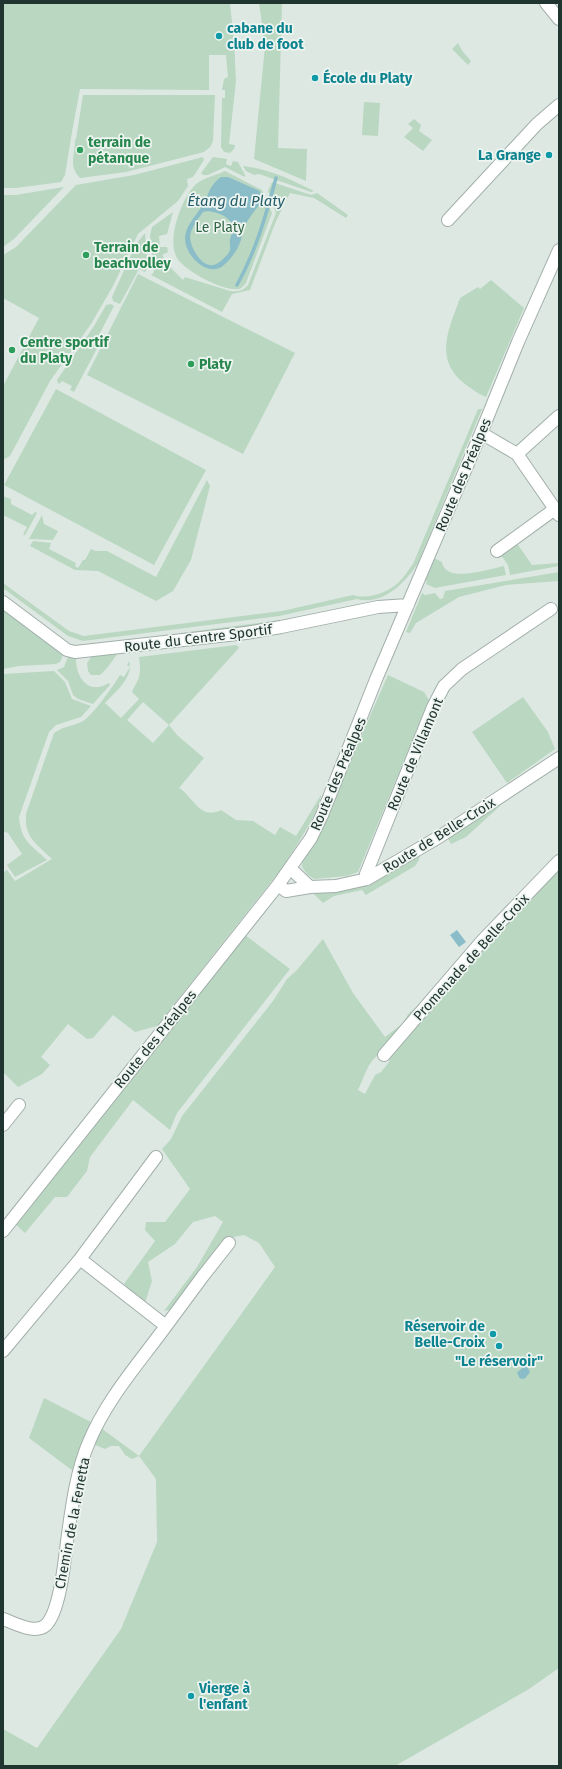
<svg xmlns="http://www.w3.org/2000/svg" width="562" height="1769" font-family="'Fira Sans',sans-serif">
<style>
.green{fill:#b9d7c1;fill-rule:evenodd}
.water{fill:#8bbdc8;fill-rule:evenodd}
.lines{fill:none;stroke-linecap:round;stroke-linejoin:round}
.stream{stroke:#8bbdc8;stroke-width:3.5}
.street-casing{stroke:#a2afaa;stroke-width:14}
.street{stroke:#fff;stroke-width:12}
.culture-dot{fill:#0f9aa8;stroke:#eef5f1;stroke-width:1.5}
.leisure-dot{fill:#2e9e5b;stroke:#eef5f1;stroke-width:1.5}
.labels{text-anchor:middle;stroke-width:3.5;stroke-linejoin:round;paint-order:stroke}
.culture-label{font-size:14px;font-weight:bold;fill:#0d838f;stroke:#eef5f1;text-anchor:start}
.leisure-label{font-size:14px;font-weight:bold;fill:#27864d;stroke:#eef5f1;text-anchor:start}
.park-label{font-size:14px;fill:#306746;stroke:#eef5f1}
.street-label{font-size:14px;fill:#213530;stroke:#eef5f1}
.water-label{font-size:15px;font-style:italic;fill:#235d6a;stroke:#eef5f1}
</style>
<rect width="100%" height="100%" fill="#dee8e3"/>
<path class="green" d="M3 3H230L234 41 236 81 229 144 235 145 234 149 230 153 224 152 221 147 222 98H225V90H222L224 79 228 77 226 55H209V90L80 89 72 132 65 175 61 182 16 188H3Z
M259 3H282L278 148 307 149 306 181 254 159 265 46Z
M458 43 463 52 471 61 468 65 452 49Z
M83 95H215L213 141 210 147 204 152 126 172 80 178C68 165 75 156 75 140L76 139Z
M364 102 380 103 378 136 362 135Z
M414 119 421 125 419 131 432 140 423 151 404 137 413 128 408 124Z
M203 157 204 160 193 177 187 179 188 186 178 201 138 234 113 286 91 324 50 381 10 456 3 460V386L39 318 3 298V255L16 247 76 185 134 175Z
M213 157 227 159 226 164 231 166 233 161 238 162 245 175V177L225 167 208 175H203L201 173Z
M243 166C270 169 290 179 314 191L311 192 259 174 254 175 246 171Z
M225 171 262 190 272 213 246 283C244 285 242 288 239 289 224 292 185 271 177 258 166 239 182 198 196 184 203 178 217 175 225 171Z
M272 182 311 195 317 193 348 215 346 218 314 198 290 193 276 221 250 290 232 294 222 312 151 275 154 272 150 235 152 227 173 212 167 234 159 236 160 247H167L168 252 162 255 170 267 183 280 185 277 230 291C238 292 243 291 248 285L276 213 268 191Z
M64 187 14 239 3 247V195H16Z
M145 233 148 267 145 272 139 269 120 304 113 301 112 297 136 244Z
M138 274 295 353 243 454 87 375Z
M491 280 524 308 486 397C478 394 472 389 465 384 433 359 449 329 460 298L478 287 480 289Z
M111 304 114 306 99 335 103 337 74 392 70 390 72 386 62 381 59 384 58 383 57 380 94 326 106 305Z
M56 389 206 470 154 565 4 485Z
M478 409H482L418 563C406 582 383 606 357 599L279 616 83 641 68 636 3 588V583L69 631 84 636 282 611 353 595C368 600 390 592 400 581 405 576 409 569 413 564Z
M207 480 210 486 191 560 173 591 156 601 98 571 75 570 30 546 33 541 51 543 49 549 76 563 75 566 78 568 83 560H85L91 549 96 551H107L156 577Z
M3 496 11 499V504L32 515 35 512 37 513 25 535H23L27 527 3 515Z
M42 515 44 524 58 531 53 540 29 539Z
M516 542 532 565 559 563V566L510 575 508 565 500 554Z
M434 558 442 562C445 584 490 569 504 566L506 575 435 588 426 584 427 581 425 580Z
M559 572V581L506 585 459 597 416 623 410 633 406 632 422 593 425 595 435 593 440 599 443 598 445 591Z
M356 605V606L281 622 181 635V633L281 620Z
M3 610 52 647 64 653 60 662 56 664 19 666 3 669Z
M236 645 239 647 238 649 169 725 177 735 204 758 179 788C193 796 200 821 221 810L236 820 253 821 275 835 280 827 296 836 321 795C322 807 291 855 282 868L157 1026 135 1032 113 1015 93 1038 87 1039 68 1024 41 1057 50 1065 42 1074 18 1087 3 1072V873L7 870 15 881 52 859C37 844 24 838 26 814L54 733C66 725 72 727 83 721 92 716 114 685 120 675L124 677 130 667 127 665 129 661C134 677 115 692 105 703L121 718 139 699 132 692C134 687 136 684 138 680 141 672 140 664 139 657ZM143 702 169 725 153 743 127 720Z
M118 653 107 668 100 675H91L88 671 87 663 92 656Z
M69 654 76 656C75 676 87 696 109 683L110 685 93 704 78 699 73 695 68 681 57 670 64 667Z
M54 671 65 682 72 699 91 706 81 717 56 725 49 732 19 817C21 841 30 844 47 860L15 877 7 865 22 854 8 833 3 831V674Z
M388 675 424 692 429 700 358 872 347 876 314 879 307 874 302 867 303 859 319 832Z
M523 697 548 732 555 749 507 783 472 732Z
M499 803 500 806 466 837 451 844 447 837Z
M420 855 419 860 415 866 366 895 362 890 334 896 323 903 312 892Z
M559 865V1668L529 1689 395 1766H3V1729L37 1748 121 1629 157 1542 156 1479 139 1456 132 1459 125 1455 119 1446H111L105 1449 95 1445 90 1453 101 1428 139 1456 275 1267 259 1243 244 1235 234 1237 217 1250 174 1309 164 1311 197 1267 223 1222 215 1216 193 1222 175 1244 148 1262 152 1281 144 1306 124 1284 155 1241 145 1230 146 1222H165L190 1189 162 1149 171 1139 182 1116 273 1001 287 979 296 971 323 939 353 993 385 1037 402 1024 409 1013 425 1000 383 1052C368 1059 365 1076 358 1090L365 1094 375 1075 381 1072 389 1062 390 1055 450 984C459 977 465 971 470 960Z
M245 935 290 969 177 1113 170 1130 133 1100 90 1157 87 1171 67 1197H55L25 1233 15 1224Z
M44 1398 91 1422 78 1453 73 1471 29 1438Z"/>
<path class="water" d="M221 177H228L260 191 261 202C255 211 248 218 244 228 242 232 242 236 241 240 238 249 232 258 224 265 209 279 185 256 185 239 185 227 194 218 200 209 209 198 207 187 221 177ZM208 211C222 214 227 215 235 228 233 231 231 235 230 239 229 245 232 248 228 254 224 258 219 264 213 265 201 267 190 247 190 236 191 228 198 219 203 212Z
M457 930 466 942 459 947 450 935Z"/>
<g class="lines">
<path class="stream" d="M237 285C256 251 266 215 276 178
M523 1372 522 1374 525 1373 522 1371 521 1374 522 1375H525L526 1372 523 1370 519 1373 521 1377H524L528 1372 526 1368 523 1367"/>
<defs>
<path id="street" d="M546 3 559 19
M448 220 537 124 559 105
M481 433 517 454 559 515
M517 454 559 416
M497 551 555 509
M3 602 67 650 75 652 246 633 281 627 378 607 408 605
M291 869 310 887
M367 879 366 874 433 707 444 686 462 669 551 609
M278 885 286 891 310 887 336 886 367 879 439 837 559 758
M384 1055 482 941 559 861
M3 1125 19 1105
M3 1231 278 885 311 838 322 815 377 677 481 433 518 342 559 250
M80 1259 156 1157
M166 1326 203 1276 229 1243
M3 1351 80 1259 166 1326C139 1363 106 1400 89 1442 77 1469 72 1505 68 1534 65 1555 61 1610 46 1625 35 1635 15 1623 3 1619"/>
</defs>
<use href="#street" class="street-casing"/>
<use href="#street" class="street"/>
</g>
<g class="culture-dot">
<circle cx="219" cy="36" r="4"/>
<circle cx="315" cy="78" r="4"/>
<circle cx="549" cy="155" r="4"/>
<circle cx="493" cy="1334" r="4"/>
<circle cx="499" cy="1346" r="4"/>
<circle cx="191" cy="1696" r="4"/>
</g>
<g class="leisure-dot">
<circle cx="80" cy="150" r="4"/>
<circle cx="86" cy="255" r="4"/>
<circle cx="12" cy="350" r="4"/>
<circle cx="191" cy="364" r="4"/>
</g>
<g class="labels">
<g class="culture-label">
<text x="227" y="33">cabane du<tspan x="227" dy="16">club de foot</tspan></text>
<text x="323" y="83">École du Platy</text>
<text x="541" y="160" text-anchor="end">La Grange</text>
<text x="485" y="1331" text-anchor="end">Réservoir de<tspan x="485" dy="16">Belle-Croix</tspan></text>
<text x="499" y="1366" text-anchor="middle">"Le réservoir"</text>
<text x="199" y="1693">Vierge à<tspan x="199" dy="16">l'enfant</tspan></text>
</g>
<g class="leisure-label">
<text x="88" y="147">terrain de<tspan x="88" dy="16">pétanque</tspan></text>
<text x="94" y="252">Terrain de<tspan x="94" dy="16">beachvolley</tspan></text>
<text x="20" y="347">Centre sportif<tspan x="20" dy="16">du Platy</tspan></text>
<text x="199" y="369">Platy</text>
</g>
<g class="park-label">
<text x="220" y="232">Le Platy</text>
</g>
<g class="street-label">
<text transform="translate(463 475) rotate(-67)" y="5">Route des Préalpes</text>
<text transform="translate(198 638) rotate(-7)" y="5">Route du Centre Sportif</text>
<text transform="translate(415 754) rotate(-67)" y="5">Route de Villamont</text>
<text transform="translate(338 774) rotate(-67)" y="5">Route des Préalpes</text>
<text transform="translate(439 835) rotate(-32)" y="5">Route de Belle-Croix</text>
<text transform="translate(471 957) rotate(-48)" y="5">Promenade de Belle-Croix</text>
<text transform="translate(155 1039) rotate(-51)" y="5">Route des Préalpes</text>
<text transform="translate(72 1523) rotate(-79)" y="5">Chemin de la Fenetta</text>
</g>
<g class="water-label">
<text x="236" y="206">Étang du Platy</text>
</g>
</g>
<rect width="562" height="1769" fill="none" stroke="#213530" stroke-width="8"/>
</svg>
